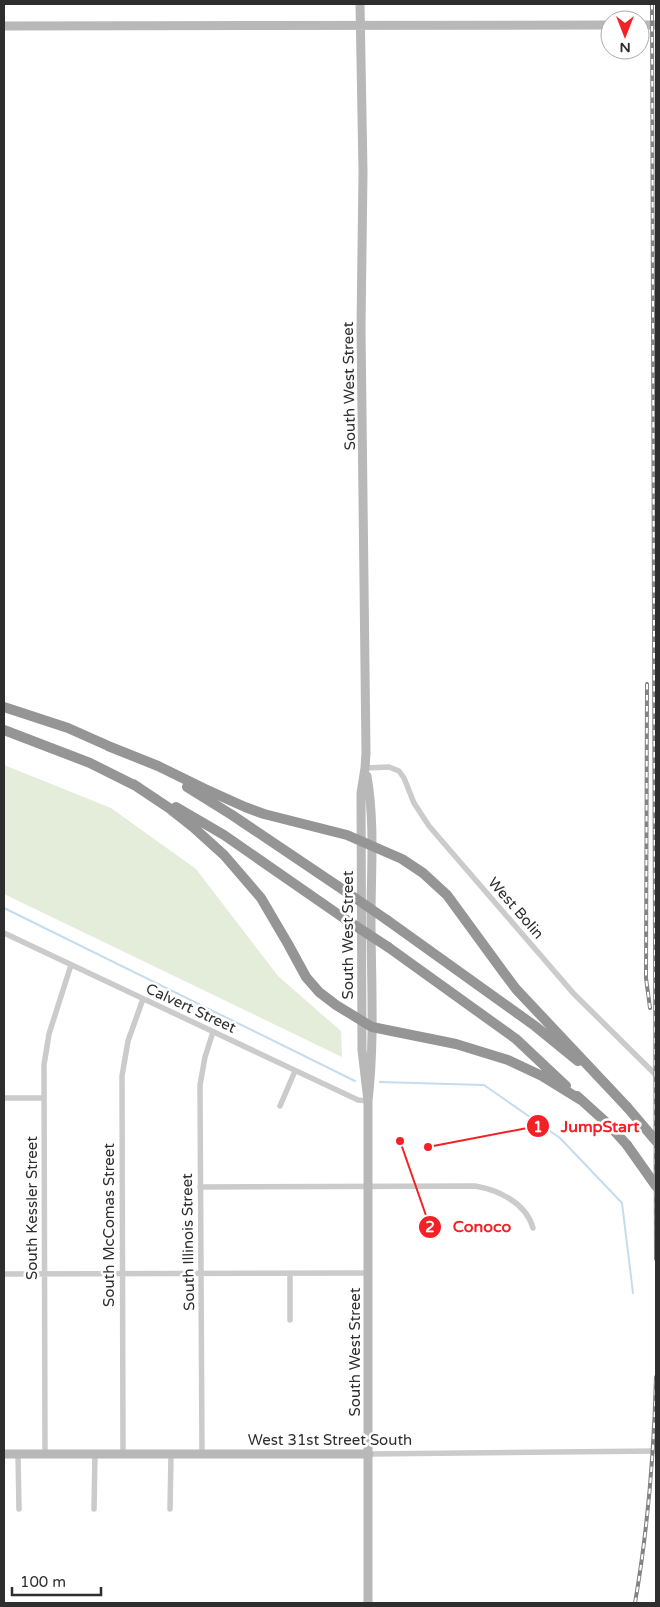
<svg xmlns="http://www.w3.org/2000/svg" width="660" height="1607" font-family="'Varela Round',sans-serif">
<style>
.green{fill:#e3edda}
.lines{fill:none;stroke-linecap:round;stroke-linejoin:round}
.stream{stroke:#c4dcee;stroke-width:2}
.street{stroke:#cbcbcb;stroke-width:5.5}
.secondary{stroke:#b8b8b8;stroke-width:9}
.highway{stroke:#959595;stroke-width:10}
.rail-casing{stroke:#838383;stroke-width:4}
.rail{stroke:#fff;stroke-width:2;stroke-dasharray:5.5;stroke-linecap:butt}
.highway-bridge{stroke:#959595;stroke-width:10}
.labels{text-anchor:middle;stroke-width:5;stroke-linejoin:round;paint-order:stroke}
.street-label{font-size:15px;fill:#2e2e2e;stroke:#fff}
.leader{fill:none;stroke:#f32126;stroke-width:2}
.callout-dot{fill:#f32126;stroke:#fff;stroke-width:2}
.mark-label{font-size:15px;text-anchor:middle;font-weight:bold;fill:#fff}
.callout-label{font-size:16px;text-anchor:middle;font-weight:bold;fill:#f32126;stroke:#fff;stroke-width:5;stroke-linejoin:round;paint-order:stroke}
</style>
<rect width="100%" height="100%" fill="#fff"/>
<path class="green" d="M4 765 111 808 196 869 278 976 341 1031 342 1057 4 894Z"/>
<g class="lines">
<path class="stream" d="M4 908 355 1081
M380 1082 484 1085 560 1138 622 1203 633 1293"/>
<path class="street" d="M365 768 389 767 399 771 404 778 414 803 429 826 574 994 656 1075
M4 933 358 1100 368 1101
M4 1098H44
M280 1106 295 1071
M200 1187 475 1186C499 1190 526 1203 533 1228
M290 1273V1320
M4 1274 369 1273
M18 1454 19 1509
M45 1454 44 1065 49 1034 71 965
M123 1454 122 1076 128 1041 143 999
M202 1454 200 1085 205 1057 213 1032
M369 1454 656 1451
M94 1509 95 1454
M170 1509 171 1455"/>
<path class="secondary" d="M360 4 363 172 361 328 366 753 365 768 361 793 362 1050 368 1101
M640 25H656
M4 26 610 25
M367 776C375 822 371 871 371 917 371 979 375 1040 368 1101V1603
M4 1454H369"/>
<path class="highway" d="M4 707 68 728 113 748
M4 730 90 763 138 787
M108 746 158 766 205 789 245 807 264 814 347 835 402 859 423 873 447 895 504 973 516 989 627 1107
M133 784 169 808 193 827 224 855 261 898 288 944 306 977 319 992 336 1005 372 1027 456 1044 508 1060 542 1076 581 1100
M187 787 232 815 345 891
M176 807 224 835 345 919
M387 920 535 1026 578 1061
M388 947 516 1039 566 1086
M577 1096 608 1124 627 1145"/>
<defs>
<path id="rail" d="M652 4 656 1259
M647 684 646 978 650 1008
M635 1603C648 1528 654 1453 656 1377"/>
</defs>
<use href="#rail" class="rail-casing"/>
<use href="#rail" class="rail"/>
<path class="highway-bridge" d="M345 891 387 920
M345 919 388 947
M627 1107 656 1141
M627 1145 656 1186"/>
</g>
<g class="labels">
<g class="street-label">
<text transform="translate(349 386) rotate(-91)" y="5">South West Street</text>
<text transform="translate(516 908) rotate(49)" y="5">West Bolin</text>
<text transform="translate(348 935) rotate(-90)" y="5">South West Street</text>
<text transform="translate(191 1008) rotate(25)" y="5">Calvert Street</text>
<text transform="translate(32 1208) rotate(-90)" y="5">South Kessler Street</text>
<text transform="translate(109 1225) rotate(-90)" y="5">South McComas Street</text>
<text transform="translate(188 1242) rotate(-91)" y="5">South Illinois Street</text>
<text transform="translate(355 1352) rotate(-90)" y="5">South West Street</text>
<text x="330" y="1445">West 31st Street South</text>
</g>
</g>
<path class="leader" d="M428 1147L538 1126M400 1141L430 1227"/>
<g class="callout-dot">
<circle cx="428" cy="1147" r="5"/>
<circle cx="400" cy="1141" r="5"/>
<circle cx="538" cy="1126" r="12"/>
<circle cx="430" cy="1227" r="12"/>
</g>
<g class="mark-label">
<text x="538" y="1132">1</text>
<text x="430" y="1232">2</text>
</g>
<g class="callout-label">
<text x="600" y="1132">JumpStart</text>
<text x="482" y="1232">Conoco</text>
</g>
<rect width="660" height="1607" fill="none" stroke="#2e2e2e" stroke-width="10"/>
<g transform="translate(625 35) rotate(180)"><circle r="24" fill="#ffffff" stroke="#ababab"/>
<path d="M0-4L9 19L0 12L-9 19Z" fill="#f32126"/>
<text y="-8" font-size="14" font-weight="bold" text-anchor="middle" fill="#2e2e2e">N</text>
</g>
<path d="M12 1587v8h89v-8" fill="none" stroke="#2e2e2e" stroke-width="2.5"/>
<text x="20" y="1587" font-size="15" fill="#2e2e2e" stroke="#ffffff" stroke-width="4" paint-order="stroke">100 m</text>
</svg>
